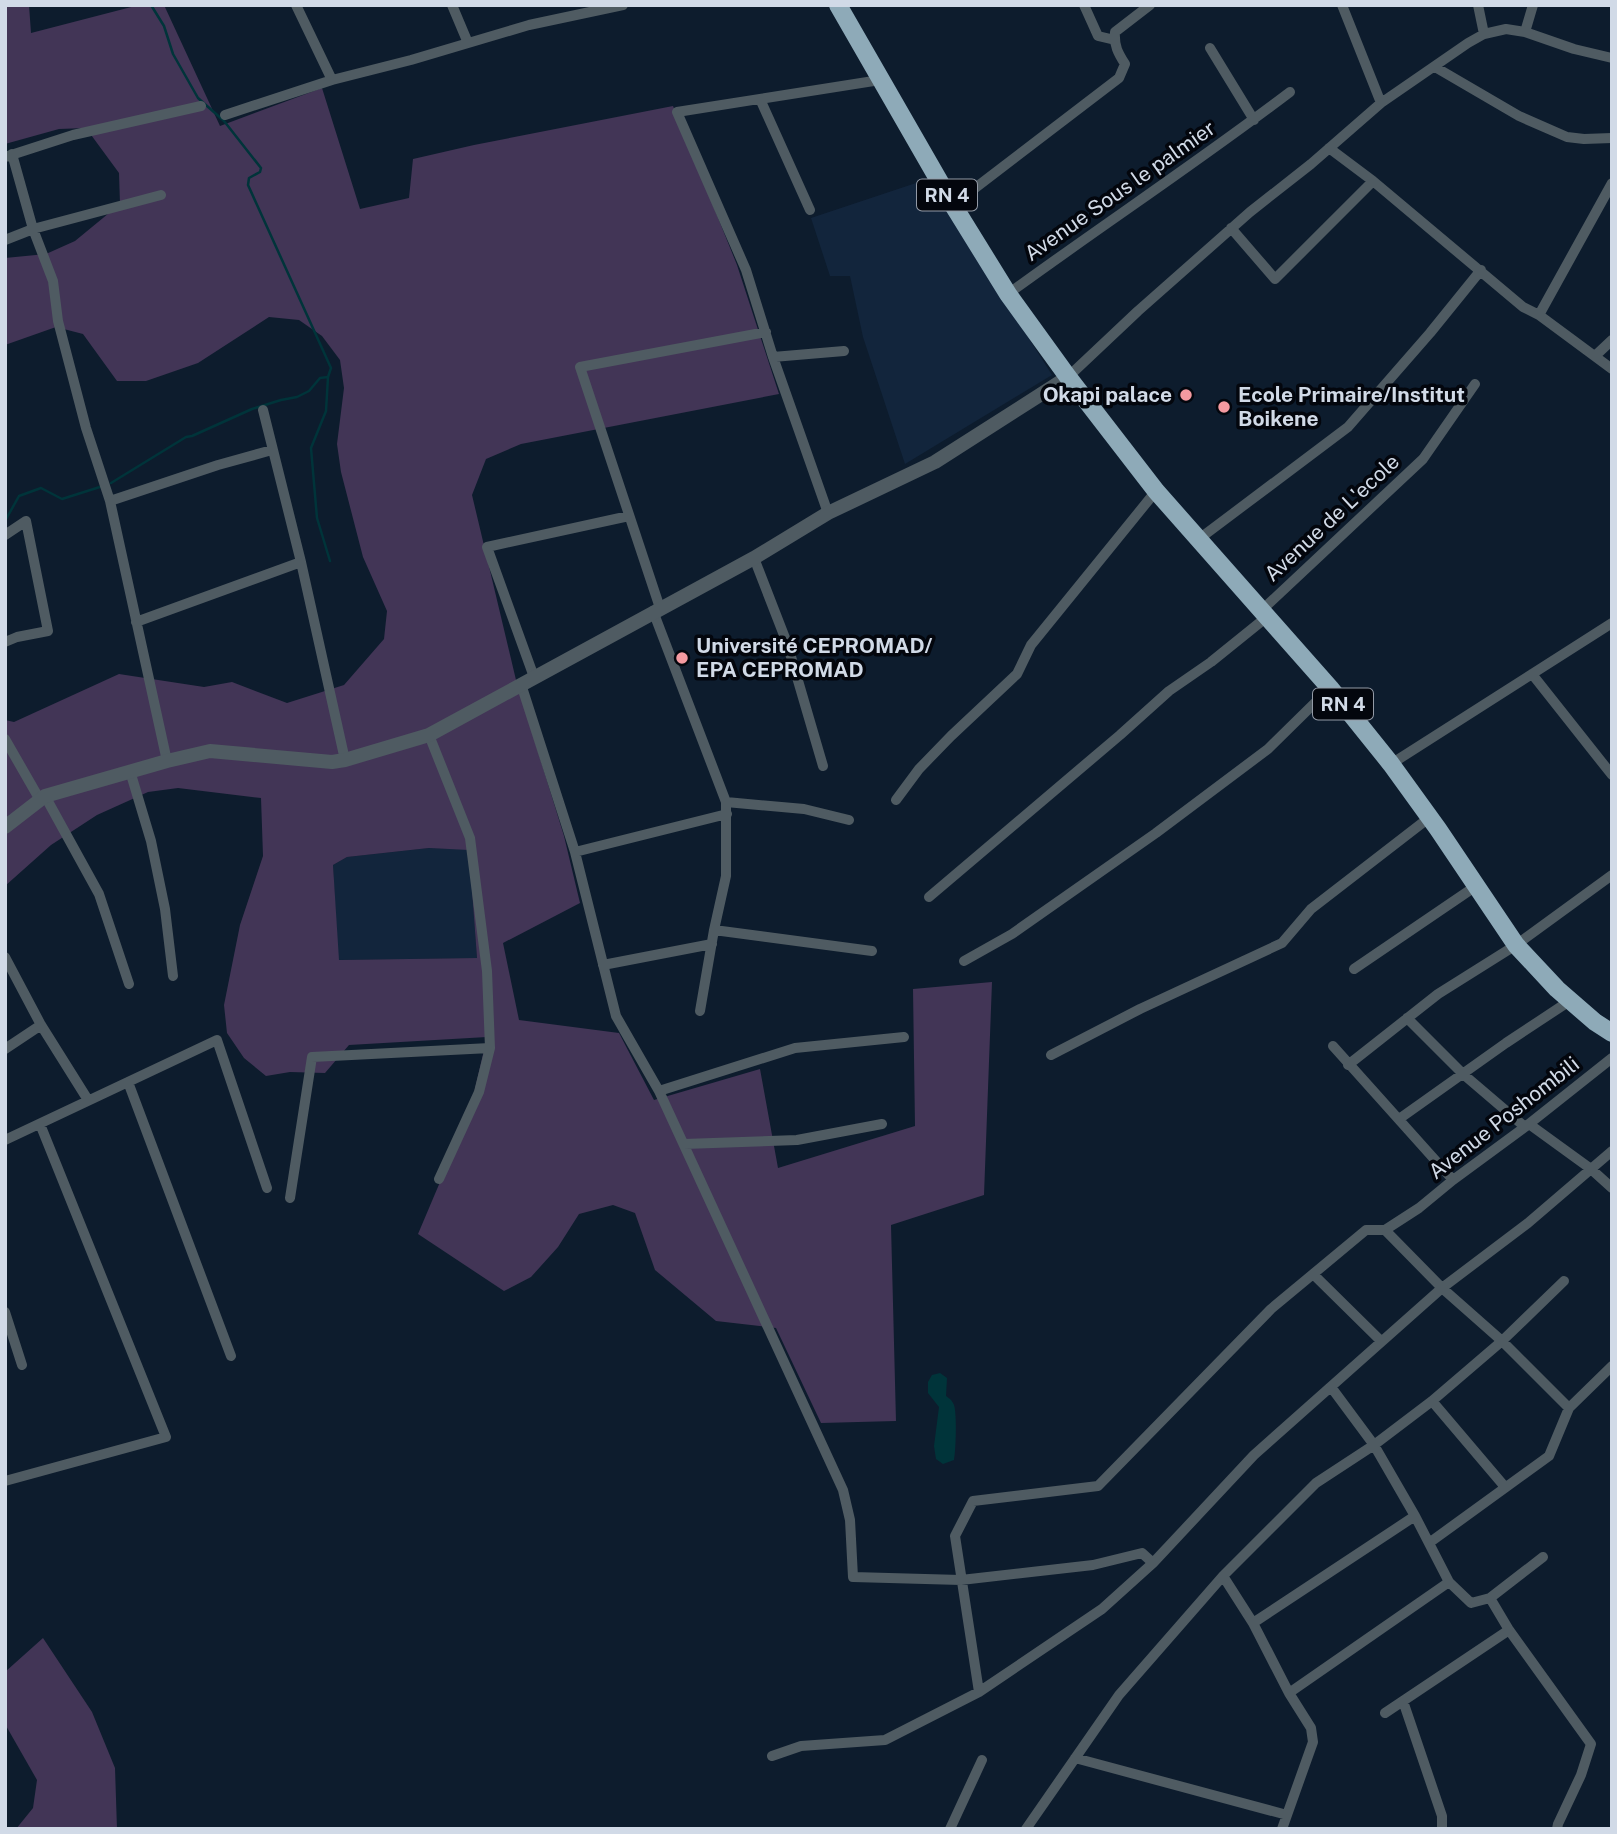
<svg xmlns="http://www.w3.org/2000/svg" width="1617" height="1834" font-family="'Public Sans',sans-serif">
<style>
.built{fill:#12253c}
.green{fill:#423556;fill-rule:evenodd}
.water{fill:#00343a}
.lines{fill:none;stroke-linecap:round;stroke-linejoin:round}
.stream{stroke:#00343a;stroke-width:2.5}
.minor{stroke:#4f5b62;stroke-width:10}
.tertiary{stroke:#4f5b62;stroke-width:14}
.trunk{stroke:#8eaab8;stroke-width:18}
.poi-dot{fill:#f49aa1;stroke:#03060d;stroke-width:2.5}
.labels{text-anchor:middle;stroke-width:7;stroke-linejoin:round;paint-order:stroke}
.shield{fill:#03060d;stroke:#939aa6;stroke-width:2}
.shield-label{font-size:19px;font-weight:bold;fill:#d1dae7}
.street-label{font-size:21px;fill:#d1dae7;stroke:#03060d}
.poi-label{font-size:21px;font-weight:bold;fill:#d1dae7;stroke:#03060d;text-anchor:start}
</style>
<rect width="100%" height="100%" fill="#0d1c2d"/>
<path class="built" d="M928 179 1052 375 905 464 863 337 850 276H830L811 218Z
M429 848 469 849 477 958 338 960 333 865 347 857Z"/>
<path class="green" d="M5 5H29L31 33 139 5H164L220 126 322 88 360 209 409 198 413 159 474 145 673 106 737 265 779 394 521 444 486 459 472 495 516 680 564 836 580 903 503 943 519 1020 619 1033 654 1100 760 1069 778 1168 915 1126 913 989 992 982 984 1195 891 1225 896 1421 821 1423 776 1328 716 1321 655 1270 635 1213 613 1205 579 1214 558 1247 531 1277 504 1291 418 1234 443 1175 474 1093 487 1037 349 1045 325 1073 290 1072 266 1076 244 1058 227 1033 224 1005 240 925 263 856 261 798 178 788 148 792 97 815 51 845 5 886V720L14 722 119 674 204 687 232 682 287 703 344 685 384 639 387 611 363 557 341 472 337 444 344 388 340 360 322 336 299 320 269 317 198 363 146 381H117L83 334 56 327 5 345V258L46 254 75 241 120 204 119 173 86 128 59 129 5 144ZM429 848 469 850 477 958 339 960 333 865 347 857Z
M43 1638 92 1712 115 1768 117 1829H16L33 1808 37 1780 5 1724V1672Z"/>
<path class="water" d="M940 1373 947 1378 946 1396C951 1400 951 1399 954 1405 957 1414 956 1450 954 1460L943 1464 936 1459 934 1446 939 1407 928 1393V1382L932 1375Z"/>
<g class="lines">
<path class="stream" d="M328 377 326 411 311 448 317 518 330 561
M111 483 186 437 192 436 252 409 281 400 297 397 309 391 320 378 328 377 331 368 248 185 249 178 260 172 261 168 224 121 198 98 173 54 164 26 151 5
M5 521 19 496 41 488 62 499 103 486"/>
<path class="minor" d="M296 5 332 80
M452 5 468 43
M1084 5 1098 36 1115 40
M1342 5 1381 103
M1478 5 1484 34
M1525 32 1533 5
M1210 48 1254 120
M1435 67 1519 116 1567 137 1584 139 1612 138
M760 99 810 210
M225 115 332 80 411 60 529 25 623 5
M1329 148 1373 181 1523 307 1539 315 1612 369
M12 154 33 229 53 281 58 321 86 428 110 501 167 761
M5 157 73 135 201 106
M953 205 1119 78 1125 64C1118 53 1114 46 1115 32L1150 5
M1231 228 1275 279 1373 181
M5 240 33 229 161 195
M1008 294C1101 226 1198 162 1290 92
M1539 315 1612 183
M1595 356 1612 340
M773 357 844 351
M1068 377 1138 311 1250 212 1311 164 1381 103 1468 43 1484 34 1506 29 1525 32 1574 49 1612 58
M263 410 301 562 345 760
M110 501 218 465 272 450
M828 513 773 357 746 270 677 112 880 80
M5 535 26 521 48 631 17 637 5 642
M1199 539 1348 427 1430 333 1481 270
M754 558 787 643 823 766
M660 608 580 367 766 332
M1262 610 1423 459 1475 384
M653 611 726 802V876L714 930 700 1011
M136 622 301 562
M1532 674 1612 775
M534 677 487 547 629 516
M521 684 575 852 616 1016 659 1091 843 1490 850 1520 853 1577 961 1580 1093 1565 1142 1553 1153 1563
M429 735 470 838 487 971 490 1048 479 1092 439 1179
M5 739 40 800
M1391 764 1612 623
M130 771 151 841 165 909 173 976
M45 796 99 894 129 984
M896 800 919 769 951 736 1017 674 1031 645 1156 491
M726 802 804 809 849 820
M575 852 727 814
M929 897 1120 735 1169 691 1211 662 1268 616
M714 930 872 951
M5 957 41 1025 88 1100
M964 961 1012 934 1156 833 1268 749 1330 688
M603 965 712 944
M1354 969 1476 886
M1407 1018 1463 1074 1525 1127
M1333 1046 1453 1180
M5 1049 41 1025
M1051 1055 1140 1009 1282 943 1311 909 1430 817
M1348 1065 1438 994 1516 945 1612 875
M128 1082 231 1356
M659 1091 795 1048 904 1037
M1399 1119 1506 1043 1571 1000
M1529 1124 1591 1169 1612 1188
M5 1140 217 1040 267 1188
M684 1144 797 1140 882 1124
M290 1198 312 1057 490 1048
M1385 1230 1442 1288 1502 1341 1569 1408
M1313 1274 1381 1341
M5 1312 22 1365
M1331 1387 1374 1445 1415 1516 1449 1582 1471 1603 1490 1598 1509 1630 1591 1744 1581 1775 1558 1824 1557 1829
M1432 1401 1505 1487
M5 1481 166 1437 40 1124
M1429 1543 1549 1456 1569 1408 1612 1366
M1223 1576 1253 1623 1289 1693 1311 1728 1313 1742 1282 1829
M1490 1598 1543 1557
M1253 1623 1415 1516
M979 1692 955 1536 973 1501 1098 1486 1271 1309 1366 1230H1385L1419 1208 1453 1180 1525 1127 1612 1058
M1289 1693 1449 1582
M1403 1701 1442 1816V1829
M1385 1713 1509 1630
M772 1756 801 1746 885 1740 979 1692 1102 1609 1153 1563 1254 1455 1442 1288 1528 1223 1612 1151
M1075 1758 1287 1815
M950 1829 982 1760
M1026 1829 1119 1695 1223 1576 1316 1483 1374 1445 1432 1401 1502 1341 1564 1281"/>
<path class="tertiary" d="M5 827 45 796 167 761 210 751 332 762 345 760 429 735 754 558 828 513 935 462 1068 377"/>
<path class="trunk" d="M838 5 953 205 1008 294 1068 377 1156 491 1330 688 1391 764 1438 829 1516 945 1557 989 1595 1022 1612 1033"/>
</g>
<g class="poi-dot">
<circle cx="1186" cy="395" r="7"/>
<circle cx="1224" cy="407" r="7"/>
<circle cx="682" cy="658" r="7"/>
</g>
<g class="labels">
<g class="shield">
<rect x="917" y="179.5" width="60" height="31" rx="5"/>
<rect x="1313" y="688.5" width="60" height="31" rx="5"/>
</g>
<g class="shield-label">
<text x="947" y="202">RN 4</text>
<text x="1343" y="711">RN 4</text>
</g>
<g class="street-label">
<text transform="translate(1120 191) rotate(-35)" y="7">Avenue Sous le palmier</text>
<text transform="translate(1332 518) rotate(-43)" y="7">Avenue de L'ecole</text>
<text transform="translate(1504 1118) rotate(-38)" y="7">Avenue Poshombili</text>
</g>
<g class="poi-label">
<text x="1172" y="402" text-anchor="end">Okapi palace</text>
<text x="1238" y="402">Ecole Primaire/Institut<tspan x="1238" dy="24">Boikene</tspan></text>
<text x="696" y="653">Université CEPROMAD/<tspan x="696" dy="24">EPA CEPROMAD</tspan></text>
</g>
</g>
<rect width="1617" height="1834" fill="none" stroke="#d1dae7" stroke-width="14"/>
</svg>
